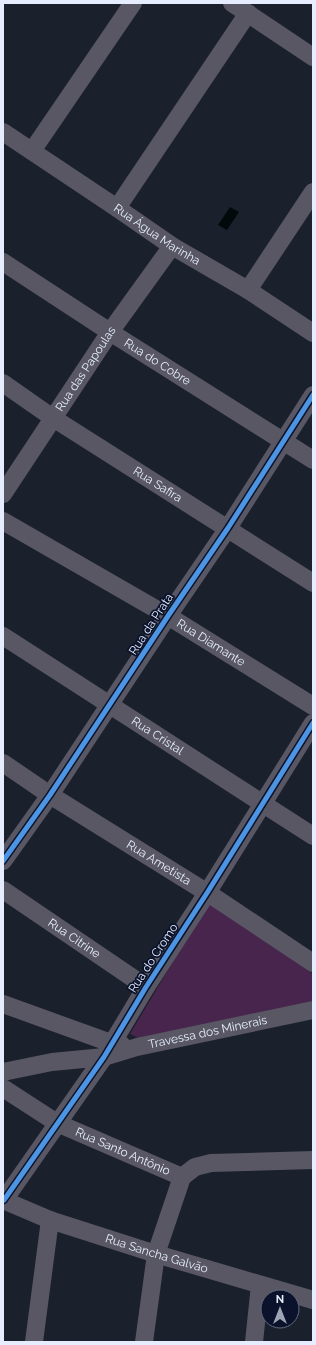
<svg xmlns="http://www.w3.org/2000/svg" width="316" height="1345" font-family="Raleway,sans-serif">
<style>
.green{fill:#47254c}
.water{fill:#02090b}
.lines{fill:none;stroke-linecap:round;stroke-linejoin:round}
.minor{stroke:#585763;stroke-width:18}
.cycleway-casing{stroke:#0a132b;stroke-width:8}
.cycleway{stroke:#4d94e3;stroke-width:5}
.labels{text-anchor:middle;stroke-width:3.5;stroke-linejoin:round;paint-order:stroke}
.street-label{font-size:12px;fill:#e5edfe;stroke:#0a132b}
</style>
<rect width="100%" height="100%" fill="#1b202d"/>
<path class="green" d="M209 901 313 974V1005L144 1041 130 1034Z"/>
<path class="water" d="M230 207 239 212 227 230 218 225Z"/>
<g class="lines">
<g class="minor">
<path d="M232 3 313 57"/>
<path id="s1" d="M3 132 117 208 172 246 248 290 313 333"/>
<path d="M32 151 133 3"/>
<path d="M117 208 248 13"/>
<path id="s2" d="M3 262 110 332 313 460"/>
<path d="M248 290 313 192"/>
<path id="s3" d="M3 383 53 418 313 583"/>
<path id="s4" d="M3 494 110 332 172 246"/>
<path id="s5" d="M3 521 168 616 313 706"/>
<path id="s6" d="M3 636 313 836"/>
<path id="s7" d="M3 763 50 795 214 897 313 963"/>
<path d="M3 861 50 795 168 616 228 528 313 395"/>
<path id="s8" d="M3 890 146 987"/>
<path d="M3 1004 111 1043 122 1045"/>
<path id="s9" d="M3 1072 52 1062 104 1057 137 1047 313 1010"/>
<path id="s10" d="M3 1088 57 1123 182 1177"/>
<path d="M182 1177 195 1167 211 1163 313 1160"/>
<path id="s11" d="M3 1200 50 1220 156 1254 313 1300"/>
<path d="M4 1200 104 1057 146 987 207 893 313 723"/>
<path d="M34 1342 50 1220"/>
<path d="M144 1342 156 1254 182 1177"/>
<path d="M254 1342 260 1285"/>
</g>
<defs>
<path id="cycleway" d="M3 861 50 795 168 616 228 528 313 395
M4 1200 104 1057 146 987 207 893 313 723"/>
</defs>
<use href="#cycleway" class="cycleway-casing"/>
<use href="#cycleway" class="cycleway"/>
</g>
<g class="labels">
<g class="street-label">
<text dy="4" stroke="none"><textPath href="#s1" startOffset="185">Rua Água Marinha</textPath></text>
<text dy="4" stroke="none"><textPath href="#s2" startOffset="184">Rua do Cobre</textPath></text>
<text dy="4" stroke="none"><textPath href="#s4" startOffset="150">Rua das Papoulas</textPath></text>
<text dy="4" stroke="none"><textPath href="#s3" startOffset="185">Rua Safira</textPath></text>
<text transform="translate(151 624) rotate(-57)" y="4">Rua da Prata</text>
<text dy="4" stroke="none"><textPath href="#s5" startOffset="241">Rua Diamante</textPath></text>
<text dy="4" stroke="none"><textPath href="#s6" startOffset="184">Rua Cristal</textPath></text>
<text dy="4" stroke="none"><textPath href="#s7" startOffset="185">Rua Ametista</textPath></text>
<text dy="4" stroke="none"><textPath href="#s8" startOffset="86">Rua Citrine</textPath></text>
<text transform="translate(153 958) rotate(-57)" y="4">Rua do Cromo</text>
<text dy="4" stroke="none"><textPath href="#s9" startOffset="209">Travessa dos Minerais</textPath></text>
<text dy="4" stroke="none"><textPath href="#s10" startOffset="136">Rua Santo Antônio</textPath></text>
<text dy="4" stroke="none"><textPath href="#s11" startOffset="163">Rua Sancha Galvão</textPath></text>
</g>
</g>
<rect width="316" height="1345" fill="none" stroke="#e5edfe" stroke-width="8"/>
<g transform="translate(280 1309)"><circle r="19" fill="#0a132b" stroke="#626a7f"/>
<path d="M0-3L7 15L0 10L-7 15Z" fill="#9ea5b5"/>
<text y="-6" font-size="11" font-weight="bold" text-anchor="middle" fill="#e5edfe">N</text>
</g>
</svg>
